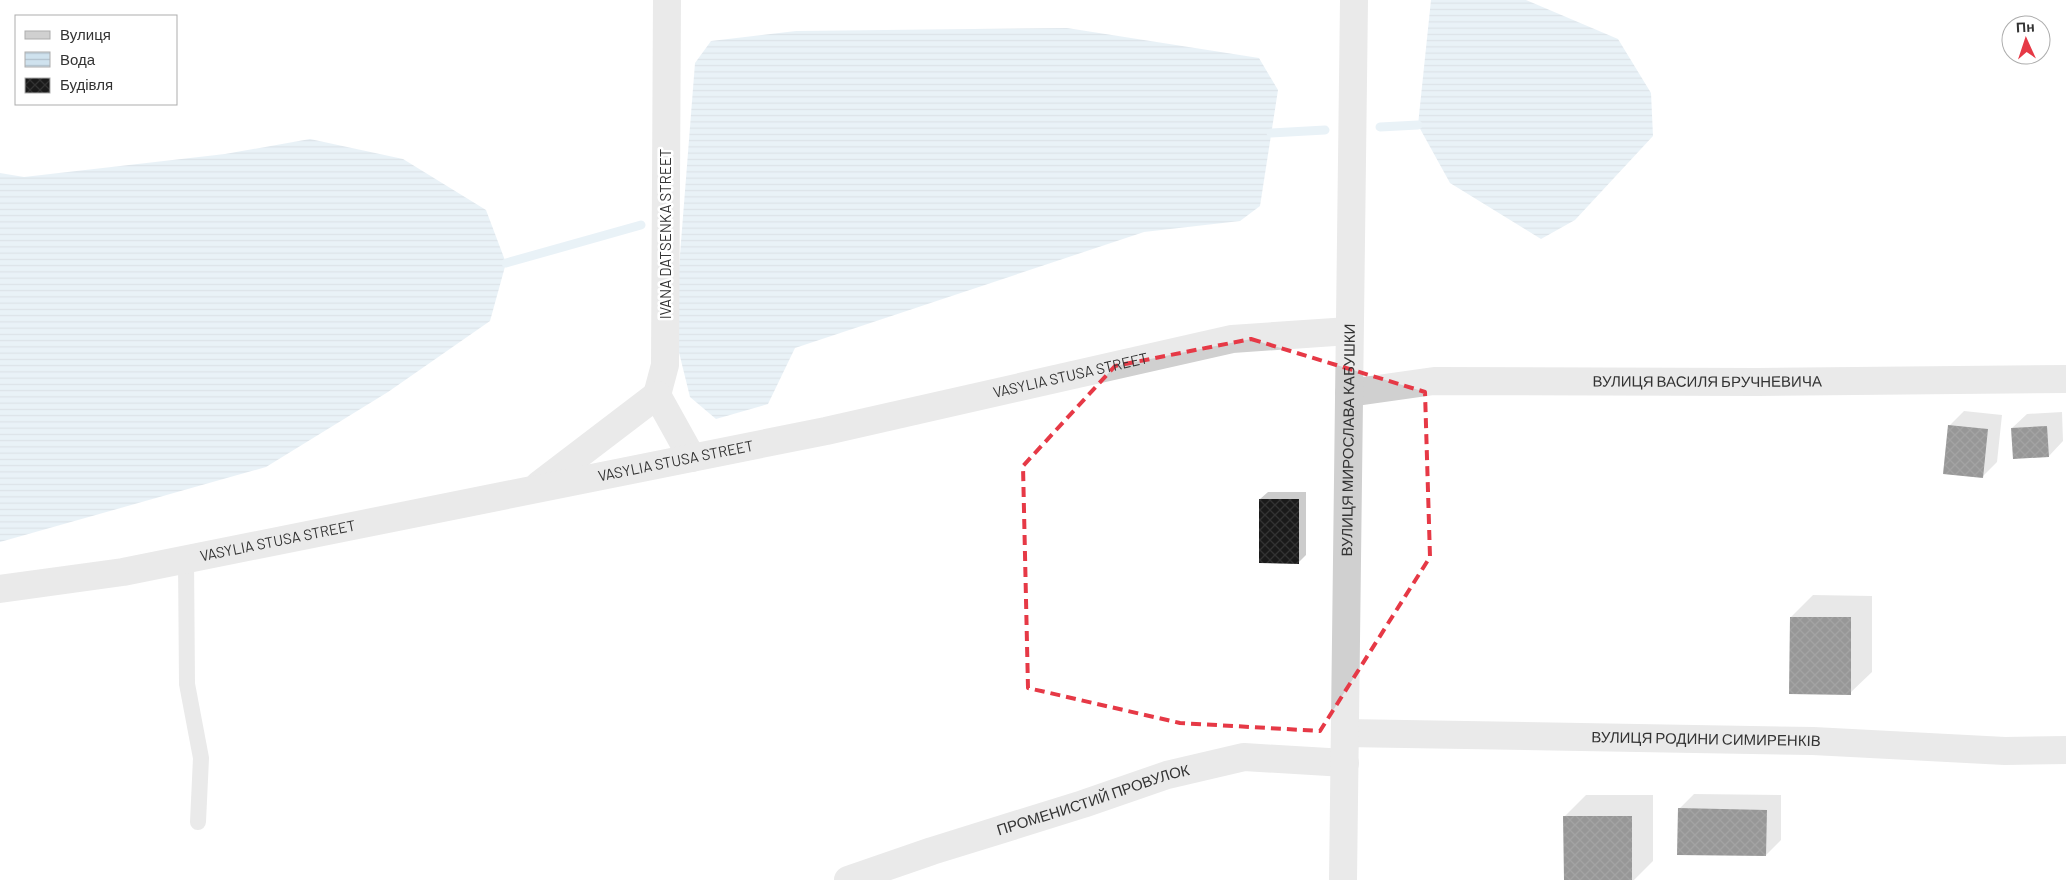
<svg xmlns="http://www.w3.org/2000/svg" width="2066" height="880" font-family="Barlow,sans-serif">
<style>
.water{fill:url(#water-rules)}
.shadow{fill:#0003}
.lines{fill:none;stroke-linecap:round;stroke-linejoin:round}
.stream{stroke:#cfe2ee;stroke-width:9}
.building{fill:url(#building-cross-hatch)}
.service{stroke:#d0d0d0;stroke-width:16}
.minor{stroke:#d0d0d0;stroke-width:28}
.tertiary{stroke:#d0d0d0;stroke-width:28}
.marked{fill:none;stroke:#e63946;stroke-width:4;stroke-dasharray:10 6;stroke-linejoin:round}
.labels{text-anchor:middle;stroke-width:5;stroke-linejoin:round;paint-order:stroke}
.street-label{font-size:15px;fill:#333;stroke:#fff}
</style>
<defs>
<pattern id="water-rules" width="6" height="5" patternUnits="userSpaceOnUse" patternTransform="scale(1.25)"><rect width="6" height="5" fill="#cfe2ee"/><path d="M0 2.5h6" fill="none" stroke="#b2c2cd"/></pattern>
<pattern id="building-cross-hatch" width="8" height="8" patternUnits="userSpaceOnUse" patternTransform="scale(1.25)"><rect width="8" height="8" fill="#1a1a1a"/><path d="M0 0l8 8M0 8l8-8" fill="none" stroke="#333"/></pattern>
</defs>
<rect width="100%" height="100%" fill="#fff"/>
<path class="water" d="M1431 0H1526L1618 39 1651 93 1653 136 1575 220 1541 239 1450 183 1418 125Z
M1067 28 1259 58 1278 90 1260 206 1240 221 1144 232 795 348 768 404 716 419 690 397 674 332 695 63 711 41 796 31Z
M310 139 403 159 486 210 506 263 490 321 388 392 266 467 0 542V173L24 177 225 154Z"/>
<path class="shadow" d="M1964 411 2002 415 1997 462 1982 477 1949 426Z
M2062 412 2063 441 2049 456 2012 428 2027 414Z
M1268 492H1306V555L1298 563 1260 499Z
M1813 595 1872 596V672L1850 693 1791 617Z
M1694 794 1781 795V840L1766 855 1679 809Z
M1586 795H1653V861L1634 880H1565V816Z"/>
<g class="lines">
<path class="stream" d="M1380 127 1418 125
M1271 133 1325 130
M506 263 641 225"/>
</g>
<path class="building" d="M1948 425 1988 429 1983 478 1943 474Z
M2047 426 2049 457 2013 459 2011 428Z
M1259 499H1299V564L1259 563Z
M1790 617H1851V695L1789 694Z
M1678 808 1767 810 1766 856 1677 855Z
M1563 816H1632V880H1564Z"/>
<g class="lines">
<path class="service" d="M186 559 187 684 201 758 198 822"/>
<g class="minor">
<path d="M667 0 665 365 657 395 692 458"/>
<path id="s1" d="M1349 393 1434 381 1758 382 2066 379"/>
<path d="M539 485 657 395"/>
<path id="s2" d="M0 589 123 572 826 431 1232 339 1349 331"/>
<path id="s3" d="M1345 733 1813 741 2005 751 2066 750"/>
<path id="s4" d="M848 880 932 851 1083 804 1167 775 1244 757 1345 763"/>
</g>
<path class="tertiary" id="s5" d="M1343 880 1354 0"/>
</g>
<path d="M0 0H2066V880H0ZM1251 339 1425 392 1430 557 1320 731 1180 723 1028 688 1023 466 1115 366Z" fill="#fff" fill-opacity=".55" fill-rule="evenodd"/>
<path class="marked" d="M1251 339 1425 392 1430 557 1320 731 1180 723 1028 688 1023 466 1115 366Z"/>
<g class="labels">
<g class="street-label">
<text transform="translate(666 234) rotate(-90)" y="5">IVANA DATSENKA STREET</text>
<text dy="5" stroke="none"><textPath href="#s2" startOffset="1092">VASYLIA STUSA STREET</textPath></text>
<text dy="5" stroke="none"><textPath href="#s1" startOffset="359">ВУЛИЦЯ ВАСИЛЯ БРУЧНЕВИЧА</textPath></text>
<text dy="5" stroke="none"><textPath href="#s5" startOffset="440">ВУЛИЦЯ МИРОСЛАВА КАБУШКИ</textPath></text>
<text dy="5" stroke="none"><textPath href="#s2" startOffset="688">VASYLIA STUSA STREET</textPath></text>
<text dy="5" stroke="none"><textPath href="#s2" startOffset="282">VASYLIA STUSA STREET</textPath></text>
<text dy="5" stroke="none"><textPath href="#s3" startOffset="361">ВУЛИЦЯ РОДИНИ СИМИРЕНКІВ</textPath></text>
<text dy="5" stroke="none"><textPath href="#s4" startOffset="258">ПРОМЕНИСТИЙ ПРОВУЛОК</textPath></text>
</g>
</g>
<rect x="15" y="15" width="162" height="90" fill="#ffffff" stroke="#adadad"/>
<rect x="25" y="31" width="25" height="8" fill="#d0d0d0" stroke="#adadad"/>
<text x="60" y="40" font-size="15" fill="#333333">Вулиця</text>
<rect x="25" y="52" width="25" height="15" fill="url(#water-rules)" stroke="#adadad"/>
<text x="60" y="65" font-size="15" fill="#333333">Вода</text>
<rect x="25" y="78" width="25" height="15" fill="url(#building-cross-hatch)" stroke="#adadad"/>
<text x="60" y="90" font-size="15" fill="#333333">Будівля</text>
<g transform="translate(2026 40) rotate(357)"><circle r="24" fill="#ffffff" stroke="#adadad"/>
<path d="M0-4L9 19L0 12L-9 19Z" fill="#e63946"/>
<text y="-8" font-size="14" font-weight="bold" text-anchor="middle" fill="#333333">Пн</text>
</g>
</svg>
